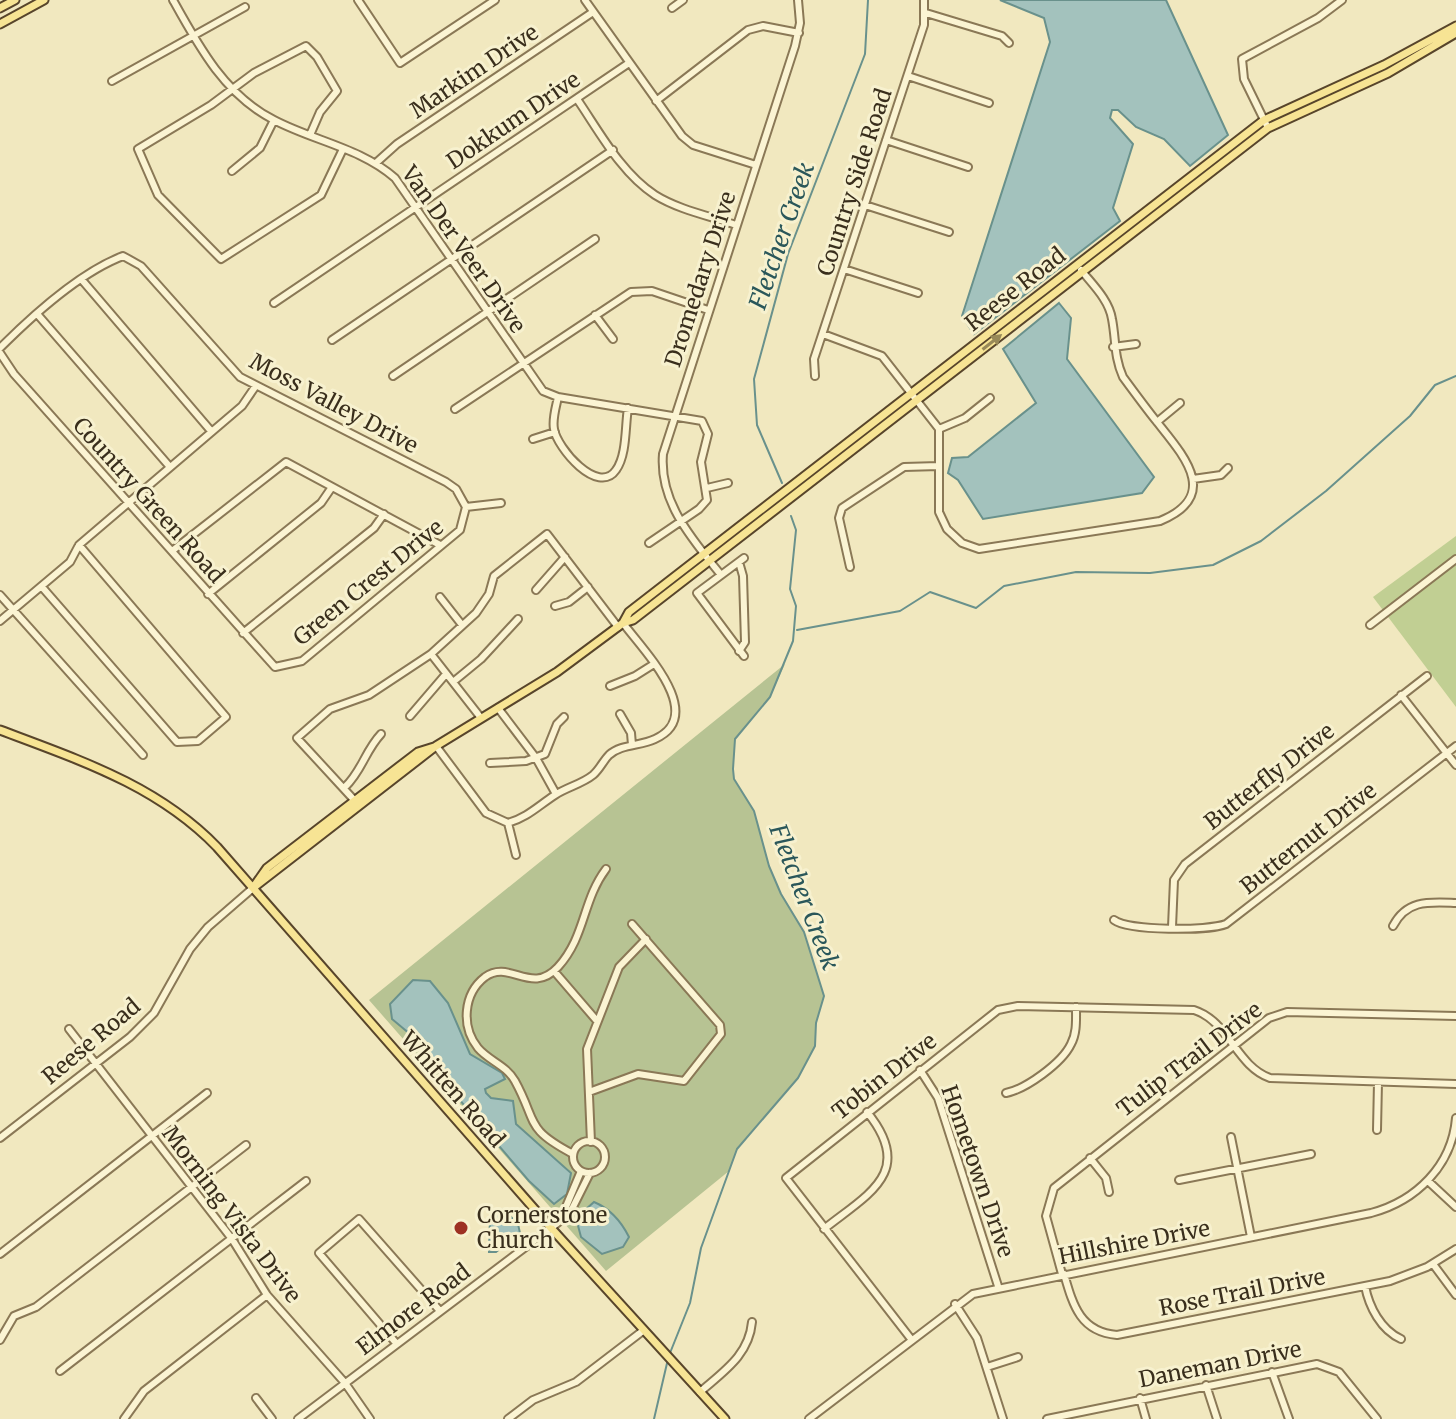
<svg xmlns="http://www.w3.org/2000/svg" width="1456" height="1419" font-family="Merriweather,serif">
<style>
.green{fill:#c1cf93}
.cemetery{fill:#b7c393}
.water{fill:#a3c2bd;stroke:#69918c;stroke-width:2}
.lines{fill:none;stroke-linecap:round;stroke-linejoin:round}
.stream{stroke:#69918c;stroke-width:2}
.minor-casing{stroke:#8a7856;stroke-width:10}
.major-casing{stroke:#58452b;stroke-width:11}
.minor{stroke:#fbf4d3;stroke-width:6}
.major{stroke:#f7e494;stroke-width:7}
.oneway{fill:#988958}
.poi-dot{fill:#9d3123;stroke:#f7f1cf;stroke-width:3}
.labels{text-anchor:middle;stroke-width:6;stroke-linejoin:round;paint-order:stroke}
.street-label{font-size:22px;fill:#392e1c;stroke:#f7f1cf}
.poi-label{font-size:22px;fill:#392e1c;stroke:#f7f1cf;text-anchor:start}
.water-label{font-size:24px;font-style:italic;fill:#2a575a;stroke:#f7f1cf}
</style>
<rect width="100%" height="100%" fill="#f1e8bf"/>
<path class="green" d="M1456 536V707L1373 597Z"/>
<path class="cemetery" d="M785 664 770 697 735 739 733 769 734 780 754 811 769 866 781 893 804 932 824 996 816 1023 815 1046 798 1078 737 1149 729 1171 606 1271 369 1000Z"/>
<path class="water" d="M1000 0H1166L1228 135 1190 166 1164 139 1136 127 1118 110H1112L1110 118 1133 144 1113 208 1120 221 974 334 962 316 1050 42 1044 18Z
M1059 303 1071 318 1067 359 1154 477 1142 493 983 519 958 480 948 473 952 458 968 457 1036 403 1003 349Z
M413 980 430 981 448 1003 470 1054 502 1073 505 1079 485 1089 486 1093 491 1098 513 1101 516 1124 571 1173 567 1194 554 1204 529 1181 452 1091 441 1069 424 1056 423 1045 392 1019 390 1004Z
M594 1202C611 1209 621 1221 629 1237L623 1247 602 1254 581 1237 576 1218Z
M503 1209 518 1224 520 1233 496 1252H489L490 1217Z"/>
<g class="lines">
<path class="stream" d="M782 483 757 425 754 379 788 254 865 54 868 0
M797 630 900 611 930 592 976 608 1004 586 1076 572 1150 573 1213 565 1261 541 1326 491 1410 416 1435 385 1456 376
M670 1353 690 1303 701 1248 737 1149 798 1078 815 1046 816 1023 824 996 804 932 781 894 769 866 754 811 734 779 733 769 735 739 770 697 793 641 796 606 790 589 796 530 791 516
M654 1419 668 1359"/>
<defs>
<path id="minor" d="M173 0C199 47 225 95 274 120 314 141 361 148 395 178L543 391 558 397 702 421 708 434 701 462 707 500 699 509 649 543
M358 0 400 63 495 0
M585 0 682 136 693 145 756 165
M672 8 683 0
M926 13 1002 36 1009 43
M908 76 989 103
M112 81 245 7
M577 99C599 131 621 173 655 195 679 210 710 216 736 225
M656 101 748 30 763 26 799 33
M1268 128 1244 79 1242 59 1318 18 1342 0
M310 135 320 112 337 91 317 57 306 46 254 73 211 105 138 149 158 195 221 259 321 195 343 149
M886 140 968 167
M377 162 397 144 593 12
M232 171 260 148 274 120
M865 205 949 232
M844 269 918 293
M82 280 211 431
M274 303 629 63
M38 315 170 467
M595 315 613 339
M823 334 882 356 939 429V512L947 529 962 543 979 549 1160 521C1221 496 1184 456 1157 422 1145 407 1134 392 1123 377 1114 357 1116 340 1112 319 1109 300 1093 285 1081 270
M332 340 613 150
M1113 347 1136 344
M0 348C31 317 81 272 123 256L141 266 240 377 446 482 456 489 466 507
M0 353 14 374 275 667 302 661 460 530 466 507
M393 376 595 239
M815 376 814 359 924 25V0
M558 397C556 407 552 419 554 429 557 448 598 496 616 470 627 455 625 426 628 408
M455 409 631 292 652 291 708 310
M1157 422 1180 403
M939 429 965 418 990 398
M533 439 555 432
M1193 479 1221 475 1228 468
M707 488 728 483
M466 507 501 503
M172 551 286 462 440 545
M739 562 743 576 745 642 739 651
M850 567 839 518 842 508 904 467 939 466
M721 575C692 539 659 502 663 454L795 46 800 23 798 0
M42 587 177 742 198 741 226 717 79 545
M536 590 565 557
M208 594 321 503 332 487
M0 595 143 755
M440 597 462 625
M555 606 569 602 588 587
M0 621 70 562 79 545 242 406 255 387
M1370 625 1456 559
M243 633 374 528 384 514
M431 654 481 718
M744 656 697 593 744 558
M453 682 481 659 518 619
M610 686 635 676 654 664
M1401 695 1456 765
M498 708 536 758 556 794
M620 714 631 733 632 745
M410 716 446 674
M436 746 486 813 508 823
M490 763 526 761 545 754 557 724 564 717
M345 787C362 771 365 751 381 734
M356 802 297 738 330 709 369 695 431 654 476 613 489 594 494 576 547 534 618 627
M508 823C528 817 538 806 555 795 567 787 582 784 593 775 600 769 603 761 609 755 621 744 641 746 655 739 708 715 643 650 623 623
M508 823 516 855
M1114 920C1129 931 1208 931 1226 924L1456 746
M1393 926C1407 899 1430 902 1456 903
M1172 927 1174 880 1185 864 1427 676
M554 971 597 1021
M69 1029 232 1239 267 1295 345 1383 370 1419
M920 1070 938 1098 998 1286
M589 1092 638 1074 684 1081 721 1034 720 1025 632 924
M1006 1093C1026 1089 1062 1063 1071 1044 1077 1033 1076 1020 1076 1007
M1377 1130 1378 1082
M1231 1137 1251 1237
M0 1138 130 1037 154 1013 190 949 208 927 253 888
M573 1157a16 16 0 1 1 32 0a16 16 0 1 1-32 0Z
M591 1142 587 1049 619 967 646 939
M573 1154C524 1128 538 1123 515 1081 506 1065 489 1061 478 1048 461 1027 463 994 485 977 510 959 531 996 558 967 586 936 582 901 606 869
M1090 1158 1106 1178 1109 1192
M1179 1180 1311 1154
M1428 1181 1456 1207
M560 1221 581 1171
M824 1229C868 1194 916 1172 867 1112
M0 1254 207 1093
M1433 1264 1456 1295
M1062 1274 1046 1216 1054 1188 1269 1018 1287 1012 1456 1016
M1064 1274C1073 1305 1080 1332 1117 1335L1390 1281 1427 1267 1456 1249
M1365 1286C1369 1307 1381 1330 1401 1339
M955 1304 977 1338 1003 1419
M911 1339 786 1178 998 1010 1018 1006 1194 1010C1229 1021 1236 1066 1270 1078L1456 1084
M0 1340 14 1316 36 1307 246 1145
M396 1343 319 1253 359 1219 440 1311
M987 1367 1018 1357
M60 1371 306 1181
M1272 1372 1289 1419
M1206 1385 1217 1419
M700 1392C724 1371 749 1355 752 1322
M256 1398 272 1419
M1140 1398 1146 1419
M124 1419 144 1391 267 1295
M298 1419 560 1221 567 1219 590 1173
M508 1419 533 1400 576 1382 644 1330
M809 1419 973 1294 1371 1213C1416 1201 1452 1166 1456 1118
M1047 1419 1317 1364 1339 1372 1377 1419"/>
<path id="major" d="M0 8 15 0
M0 24 44 0
M623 623 629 612 1264 120 1384 65 1456 26
M0 730C79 760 157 785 217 847L551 1228 725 1419
M255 885 267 868 418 752 434 747
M253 888 436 746 557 672 623 623 633 620 1268 128 1388 73 1456 33"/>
</defs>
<use href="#minor" class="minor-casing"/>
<use href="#major" class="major-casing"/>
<use href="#minor" class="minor"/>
<use href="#major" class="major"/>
</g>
<defs><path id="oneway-solid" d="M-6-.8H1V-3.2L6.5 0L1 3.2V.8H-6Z" transform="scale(2)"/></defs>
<use class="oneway" href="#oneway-solid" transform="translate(992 342) rotate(-38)"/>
<circle class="poi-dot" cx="461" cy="1228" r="8"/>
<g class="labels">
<g class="street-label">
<text transform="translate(474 71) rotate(-34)" y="8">Markim Drive</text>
<text transform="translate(513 120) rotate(-34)" y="8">Dokkum Drive</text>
<text transform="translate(854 182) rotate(-72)" y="8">Country Side Road</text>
<text transform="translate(464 249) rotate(55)" y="8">Van Der Veer Drive</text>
<text transform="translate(700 279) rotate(-72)" y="8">Dromedary Drive</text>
<text transform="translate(1015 289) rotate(-38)" y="8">Reese Road</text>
<text transform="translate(334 403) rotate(28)" y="8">Moss Valley Drive</text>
<text transform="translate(149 500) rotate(48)" y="8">Country Green Road</text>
<text transform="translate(368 582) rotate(-39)" y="8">Green Crest Drive</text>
<text transform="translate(1269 776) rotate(-38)" y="8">Butterfly Drive</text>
<text transform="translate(1308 838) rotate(-38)" y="8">Butternut Drive</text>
<text transform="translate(91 1041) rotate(-40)" y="8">Reese Road</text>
<text transform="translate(1189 1059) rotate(-37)" y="8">Tulip Trail Drive</text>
<text transform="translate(884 1076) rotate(-38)" y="8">Tobin Drive</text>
<text transform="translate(453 1089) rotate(49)" y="8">Whitten Road</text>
<text transform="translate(978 1171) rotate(71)" y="8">Hometown Drive</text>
<text transform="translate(232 1214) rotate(53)" y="8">Morning Vista Drive</text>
<text transform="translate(1134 1242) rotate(-11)" y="8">Hillshire Drive</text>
<text transform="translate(1242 1292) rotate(-11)" y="8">Rose Trail Drive</text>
<text transform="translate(413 1309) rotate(-37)" y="8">Elmore Road</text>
<text transform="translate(1220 1364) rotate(-11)" y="8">Daneman Drive</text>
</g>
<g class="poi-label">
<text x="477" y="1223">Cornerstone<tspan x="477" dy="25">Church</tspan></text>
</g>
<g class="water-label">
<text transform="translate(782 236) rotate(-71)" y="8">Fletcher Creek</text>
<text transform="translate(804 897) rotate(69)" y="8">Fletcher Creek</text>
</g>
</g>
</svg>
